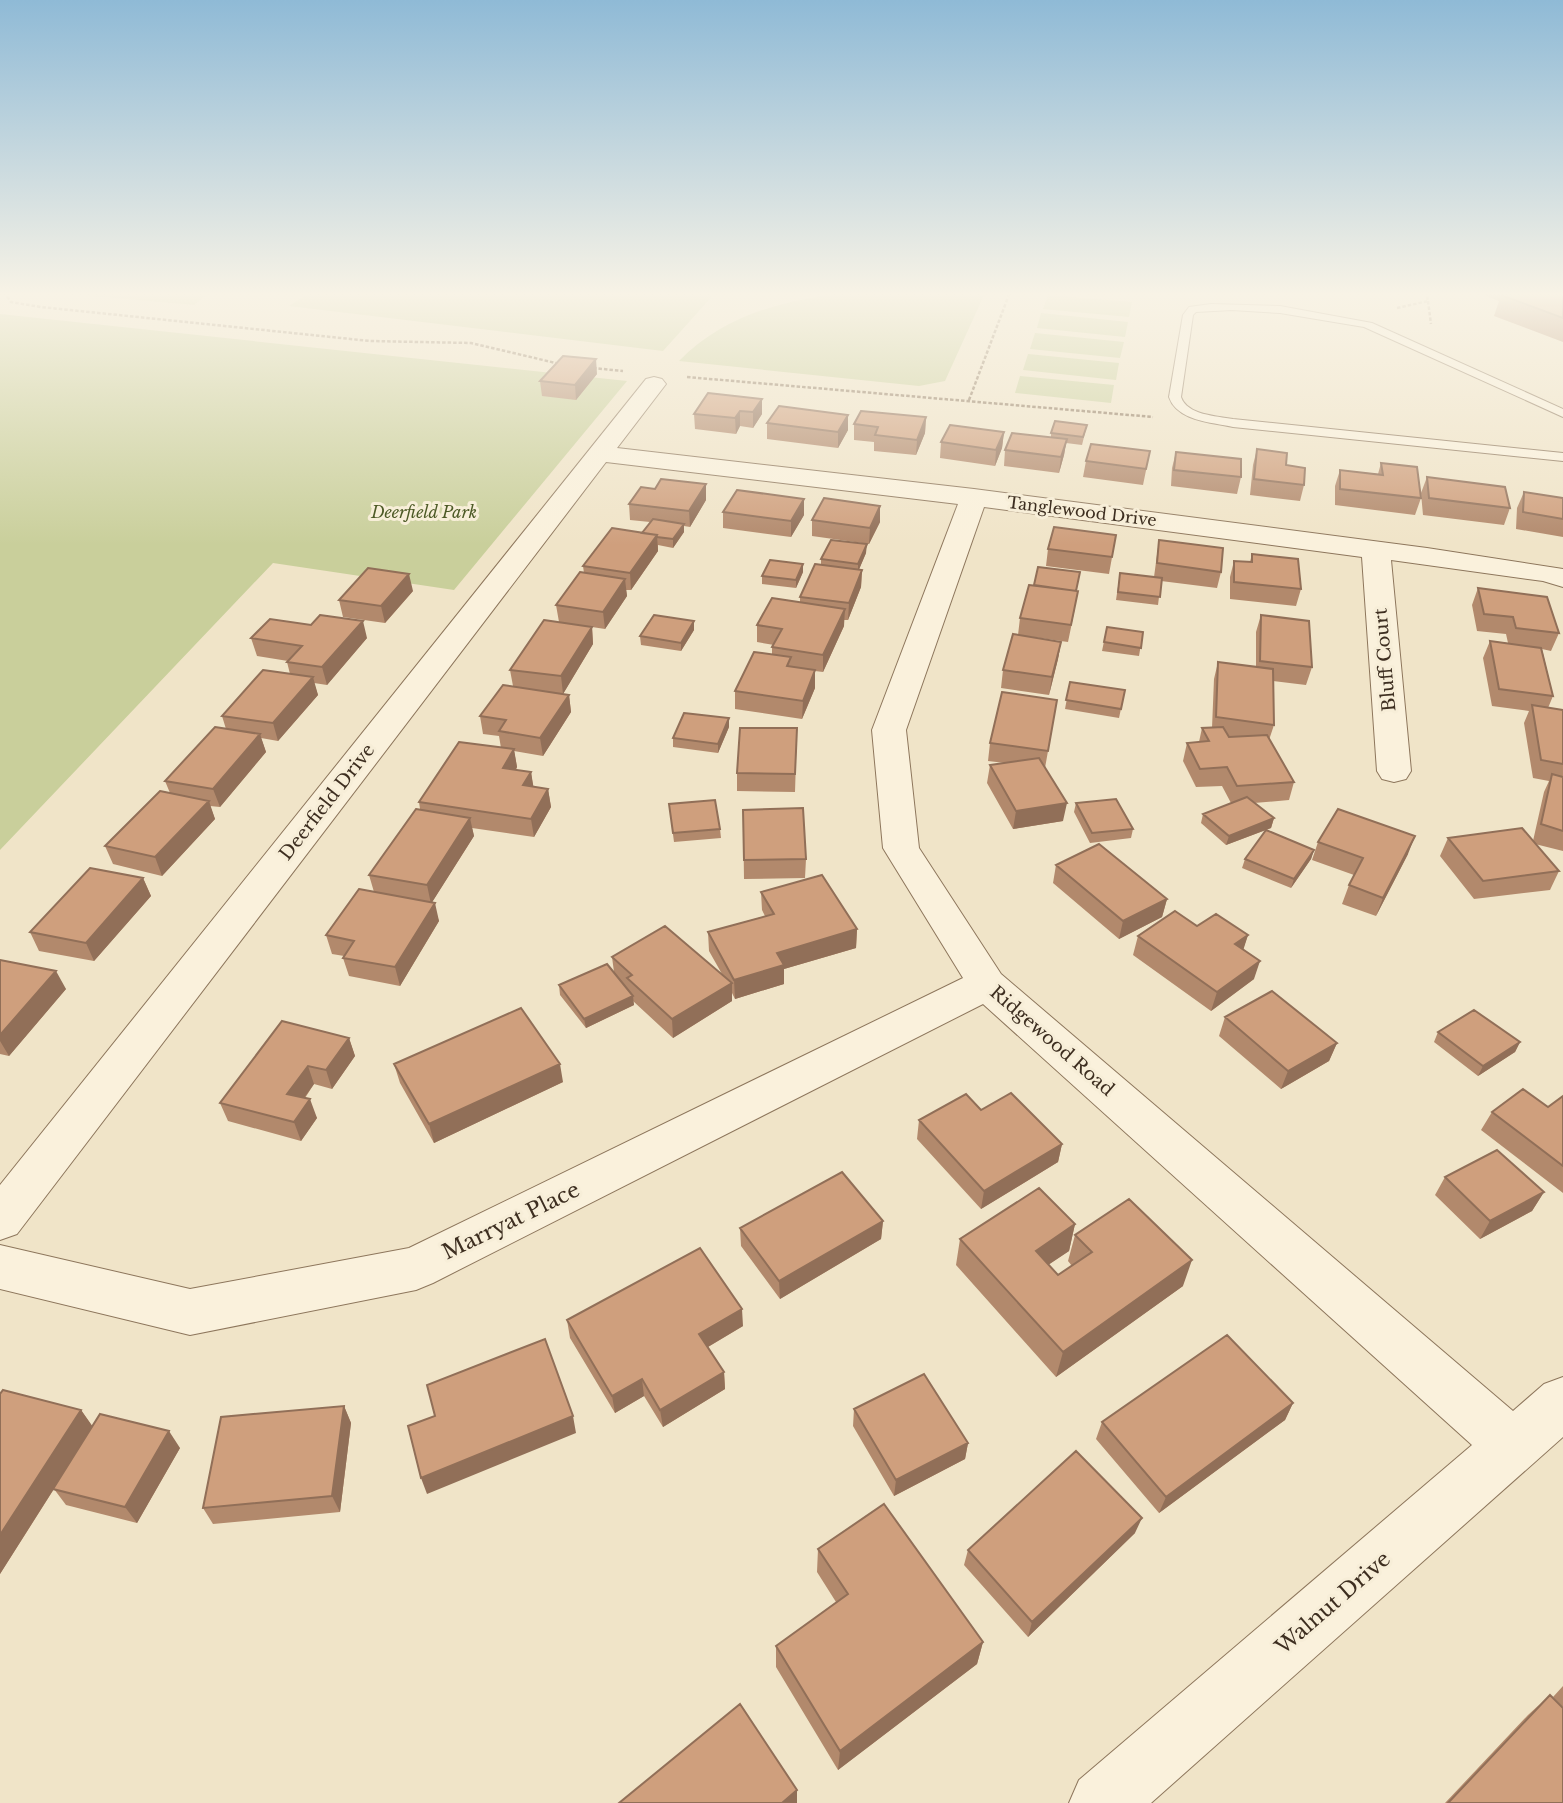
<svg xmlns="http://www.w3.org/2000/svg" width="1563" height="1803" font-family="'Libre Baskerville',serif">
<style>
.green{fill:#c9cf9b}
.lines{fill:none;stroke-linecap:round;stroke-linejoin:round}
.service-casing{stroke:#8d765c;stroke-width:2}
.minor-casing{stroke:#8d765c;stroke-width:2}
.path{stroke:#8d765c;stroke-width:2.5;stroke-dasharray:3.5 2;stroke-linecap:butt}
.service{fill:#faf1dc;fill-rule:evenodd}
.minor{fill:#faf1dc;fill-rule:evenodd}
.wall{fill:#b2896c}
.shaded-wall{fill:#916f58}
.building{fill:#cf9f7d;stroke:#916f58;stroke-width:2}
.labels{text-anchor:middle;stroke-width:6;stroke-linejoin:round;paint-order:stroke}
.far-street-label{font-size:16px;fill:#3d2e20;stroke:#f7eed8}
.far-park-label{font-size:16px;font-style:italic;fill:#4d5a26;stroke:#f7eed8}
.street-label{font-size:18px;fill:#3d2e20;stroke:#f7eed8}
.near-street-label{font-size:21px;fill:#3d2e20;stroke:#f7eed8}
</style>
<rect width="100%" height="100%" fill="#f0e4c8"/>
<path class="green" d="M49 292H210L194 305Z
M310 292H716L663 351 289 306Z
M851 292H943L984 295 945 381 919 386 679 361C726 313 786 300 851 292Z
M1048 295 1132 302 1129 317 1043 309Z
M1041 313 1128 322 1125 337 1037 328Z
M0 314 627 381 454 590 273 563 0 850Z
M1035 333 1124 342 1120 358 1030 349Z
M1028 354 1119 363 1116 380 1023 370Z
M1020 376 1114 385 1111 403 1015 393Z"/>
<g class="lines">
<defs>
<path id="service" d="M1211 304 1280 306 1372 323 1563 409V417L1364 327 1280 313 1232 310 1196 312 1193 315 1181 397C1187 415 1216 416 1233 419L1563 453V461L1233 427C1211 422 1177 421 1169 397L1183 315 1189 307Z"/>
<path id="minor" d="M654 377 662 379 666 384 617 448 974 489 1427 548 1563 569V587L1543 581 1391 560 1411 771 1406 779 1394 782 1382 779 1377 771 1362 557 984 507 906 730 919 848 1001 974 1513 1411 1544 1384 1563 1377V1437L1151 1803H1069L1079 1780 1472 1445 983 1004 433 1283 416 1290 190 1335 0 1289V1245L190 1289 409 1248 963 978 883 848 872 730 958 504 606 462 17 1234 0 1240V1185L646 379Z"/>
</defs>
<use href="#service" class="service-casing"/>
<use href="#minor" class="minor-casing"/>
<path class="path" d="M4 292 11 302 41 307 370 341 471 343 560 364
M1428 301 1431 324
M1397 308 1428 301 1426 292
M593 368 623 371
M687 377 1153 417
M969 400 1010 292"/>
<use href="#service" class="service"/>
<use href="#minor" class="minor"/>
</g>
<path class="wall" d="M1476 292H1563V342L1494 316 1499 301Z
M597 374 576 400 542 396 540 381Z
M708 393 762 414 753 428 740 426 736 434 695 429 694 414Z
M926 417 925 433 916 455 874 451V442L854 440V424Z
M767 423 848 430 838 448 767 439Z
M1087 425 1082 445 1066 443 1064 455 1059 473 1004 466 1005 450 1051 437V433Z
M1004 432 1002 448 995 466 940 458 941 442Z
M1257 449 1286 465 1304 485 1300 501 1250 495 1253 465Z
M1150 451 1143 485 1083 477 1086 461Z
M1176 452 1241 477 1237 494 1171 486 1172 468Z
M1381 463 1421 498 1415 515 1335 505V486L1340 470 1378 474Z
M1427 477 1510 508 1504 525 1423 515 1421 493Z
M1524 492 1563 498V537L1516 529 1517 508Z
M706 500 690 527 684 526V532L673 548 658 545V551L631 590H626L627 596 605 629 592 627 593 644 563 694 569 695 571 712 543 756 514 751 517 767 516 770 531 772 533 787 548 789 551 807 534 837 472 828 474 836 432 902 439 921 400 986 349 976 343 958 344 956 332 954 326 935 374 892 369 875 420 809 419 802 501 748 499 736 483 734 480 716 513 686 510 670 559 622 556 605 584 573 583 566 642 533 650 522 630 520 629 504Z
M723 512 804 515 791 537 723 528Z
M812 520 880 522 869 544 812 536Z
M1116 535 1109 574 1046 566 1048 549Z
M1159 540 1221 572 1217 588 1161 581 1158 605 1116 600 1120 573 1154 577Z
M866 553 859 569 862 570 861 587 848 620H844V626L823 672 815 671V688L802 719 735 709V691L772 654V647L774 645 757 642V625L800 602V597L821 564V559Z
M1252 554 1301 589 1296 606 1230 599V577L1234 561 1250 562Z
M803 564V572L796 588 762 584V576Z
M1478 588 1559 633 1551 651 1542 649 1553 696 1548 708 1563 710V851L1535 844 1559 871 1550 890 1474 899 1440 856 1448 838 1533 841 1544 792 1549 781 1533 778 1524 723 1529 711 1492 706 1483 658 1490 641 1508 643 1506 634 1477 631 1472 605Z
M413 591 385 623 343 617 339 600Z
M1075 608 1068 642 1026 636 1061 642 1058 659 1049 695 1001 688 1003 670 1018 635 1020 618Z
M1261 615 1312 667 1306 685 1273 681 1274 725 1269 740 1294 782 1289 800 1254 803 1274 818 1271 828 1226 845 1201 823 1203 814 1231 803 1222 786 1196 787 1183 761 1187 743 1199 742 1202 728H1212L1214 679 1218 662 1256 667V632Z
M1107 627 1143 632 1139 656 1102 651Z
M694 630 681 651 641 645 640 636Z
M251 638H367L327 685 314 683 318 695 278 741 261 738 266 752 220 807 210 806 215 819 162 876 113 864 105 846 170 793 165 781 226 729 222 716 290 674 287 662 288 661 257 656Z
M1070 682 1125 690 1119 718 1065 709Z
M1057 700 1045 768 1063 821 1013 829 987 783 990 765 1005 763 988 761 990 743Z
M729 727 718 753 673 747V738Z
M797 728 795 792 737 791V773Z
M1076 803 1133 829 1131 838 1090 843 1074 812Z
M669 804 720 829 721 838 674 842Z
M743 810 806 859 805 878 744 879Z
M1318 842 1408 854 1376 916 1342 904 1349 885 1354 875 1312 860Z
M1314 850 1311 859 1291 888 1242 868 1245 859Z
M1056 865 1167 899 1162 917 1119 939 1053 883Z
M143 878 151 896 94 961 39 951 30 932Z
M761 892 857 929 856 948 784 969V984L735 999 732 993V1001L673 1038 633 1001 634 1005 586 1028 560 995 559 985 614 972 612 957 722 974 709 951 708 932 765 916 762 910Z
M1197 926 1248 935 1243 949 1254 979 1211 1011 1133 955 1138 936Z
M0 960 66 989 9 1056 0 1054Z
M1225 1017 1337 1043 1329 1061 1281 1089 1219 1036Z
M1438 1032 1520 1042 1515 1052 1478 1076 1434 1042Z
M349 1038 355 1056 332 1089 314 1084 305 1098 317 1118 301 1141 228 1121 220 1103Z
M394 1064 563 1082 434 1143 400 1083Z
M1563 1096V1193L1481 1130 1492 1112 1548 1107Z
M981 1110 1062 1144 1058 1162 981 1209 917 1139 919 1120Z
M1445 1177 1544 1192 1532 1211 1480 1239 1435 1195Z
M883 1221 881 1239 780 1299 741 1246 740 1228Z
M1075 1224 1069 1251 1048 1265 1058 1275 1072 1266 1068 1261 1075 1235 1183 1286 1056 1377 956 1265 960 1239Z
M567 1320 743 1326 708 1347 724 1372 725 1389 663 1427 644 1396 615 1413 570 1338Z
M0 1394 81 1410 92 1426 180 1448 137 1523 66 1505 54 1489 0 1574Z
M1293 1403 1285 1420 1159 1513 1096 1439 1102 1422Z
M344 1406 351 1423 340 1512 213 1524 203 1508Z
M854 1409 968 1443 965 1459 894 1496 853 1426Z
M1135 1533 1028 1637 964 1565 968 1550Z
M818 1549 983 1642 977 1664 838 1770 776 1667V1646L836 1602 817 1572Z
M1563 1686V1707L1553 1697Z
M1550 1695 1563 1803H1445L1528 1715Z"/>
<path class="shaded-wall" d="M596 359 597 374 576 400 575 385Z
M762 399V414L753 428V412Z
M740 411V426L736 434 735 418Z
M848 415V430L838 448V432Z
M926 417 925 433 916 455 917 440Z
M1004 432 1002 448 995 466 996 450Z
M1067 439 1064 455 1059 473 1061 457Z
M706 484V500L690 527 689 511Z
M804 499V515L791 537V521Z
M880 506V522L869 544 870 528Z
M684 524V532L673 548V539Z
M657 535 658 551 631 590 630 573Z
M867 544 866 553 858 572V564Z
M803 564V572L796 588V580Z
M862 570 861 587 848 620 849 603Z
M409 574 413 591 385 623 381 606Z
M625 579 627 596 605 629 603 612Z
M845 609 844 626 823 672V655Z
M363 621 367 638 327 685 322 667Z
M694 621V630L681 651V643Z
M592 627 593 644 563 694 561 676Z
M1061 642 1058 659 1049 695 1052 677Z
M815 670V688L802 719 803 701Z
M313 677 318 695 278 741 273 723Z
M569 695 571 712 543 756 540 738Z
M729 718V727L718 753V744Z
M260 734 266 752 220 807 213 789Z
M514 749 517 767 506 786 503 768Z
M531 772 534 790 523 785Z
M548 789 551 807 534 837 531 819Z
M209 801 215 819 162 876 155 857Z
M1067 803 1063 821 1013 829 1016 811Z
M470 818 474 836 431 904 427 885Z
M1274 818 1271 828 1226 845 1229 836Z
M1415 836 1408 854 1376 916 1383 898Z
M1314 850 1311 859 1291 888 1294 879Z
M143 878 151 896 94 961 86 943Z
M1167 899 1162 917 1119 939 1123 921Z
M435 903 439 921 400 986 395 967Z
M857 929 856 948 784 969V984L735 999 734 980 777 953Z
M1248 935 1242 954 1235 944Z
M1260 961 1254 979 1211 1011 1217 992Z
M56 971 66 989 9 1056 0 1041V1035Z
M732 983V1001L673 1038 672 1019Z
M633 996 634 1005 586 1028 584 1019Z
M349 1038 355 1056 332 1089 326 1070Z
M1520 1042 1515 1052 1478 1076 1483 1066Z
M1337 1043 1329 1061 1281 1089 1288 1071Z
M560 1064 563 1082 434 1143 429 1124Z
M308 1066 314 1084 294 1112 287 1094Z
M310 1099 317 1118 301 1141 294 1122Z
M1062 1144 1058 1162 981 1209 984 1191Z
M1544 1192 1532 1211 1480 1239 1490 1221Z
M883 1221 881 1239 780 1299 779 1281Z
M1075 1224 1069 1251 1030 1277 1036 1251Z
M1192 1260 1183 1286 1056 1377 1063 1352Z
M742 1309 743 1326 701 1351 699 1334Z
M724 1372 725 1389 663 1427 660 1410Z
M642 1379 644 1396 615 1413 612 1396Z
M1293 1403 1285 1420 1159 1513 1166 1497Z
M344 1406 351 1423 340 1512 332 1496Z
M81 1410 93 1427 0 1574V1535Z
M573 1416 576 1433 427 1494 421 1478Z
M169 1431 180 1448 137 1523 125 1507Z
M968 1443 965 1459 894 1496 896 1480Z
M1142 1518 1135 1533 1028 1637 1032 1622Z
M983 1642 977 1664 838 1770 840 1751Z
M797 1790V1803H782Z"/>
<path class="building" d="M1512 292H1563V318L1501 295Z
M563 356 596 359 575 385 540 381Z
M708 393 762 399 753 412 740 411 735 418 694 414Z
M779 406 848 415 838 432 767 423Z
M861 411 926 417 917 440 875 435 878 427 854 424Z
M1055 421 1087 425 1083 437 1051 433Z
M950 425 1004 432 996 450 941 442Z
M1012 433 1067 439 1061 457 1005 450Z
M1091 444 1150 451 1146 469 1086 461Z
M1257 449 1287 453 1286 465 1305 468 1304 485 1254 479Z
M1176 452 1241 459V477L1174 470Z
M1381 463 1417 467 1421 498 1340 489V470L1383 475Z
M1427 477 1505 487 1510 508 1429 498Z
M661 479 706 484 689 511 629 504 641 487 655 489Z
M737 490 804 499 791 521 723 512Z
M1524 492 1563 498V519L1523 512Z
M824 498 880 506 870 528 812 520Z
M653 519 684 524 673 539 657 537V535L642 533Z
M1054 527 1116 535 1112 557 1048 549Z
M612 528 657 535 630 573 583 566Z
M831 540 867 544 858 564 821 559Z
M1159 540 1223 548 1221 572 1157 563Z
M1252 554 1298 559 1301 589 1234 582V561L1252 562Z
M770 560 803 564 796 580 762 576Z
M815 564 862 570 849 603 800 597Z
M1038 567 1080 572 1076 591 1034 585Z
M368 568 409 574 381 606 339 600Z
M580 572 625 579 603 612 556 605Z
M1120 573 1162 578 1160 597 1118 592Z
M1029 585 1078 591 1071 625 1020 618Z
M1478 588 1547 597 1559 633 1516 628 1513 617 1484 614Z
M772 598 845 609 823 655 772 647 782 629 757 625Z
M320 615 363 621 322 667 287 662 302 646 251 638 270 619 311 625Z
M654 615 694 621 681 643 640 636Z
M1261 615 1309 621 1312 667 1260 661Z
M544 620 592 627 561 676 510 670Z
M1107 627 1143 632 1141 648 1104 642Z
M1013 634 1061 642 1052 677 1003 670Z
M1490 641 1541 648 1553 696 1499 689Z
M754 652 791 657 787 666 815 670 803 701 735 691Z
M1218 662 1273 669 1274 725 1216 717Z
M263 670 313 677 273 723 222 716Z
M1070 682 1125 690 1121 709 1066 700Z
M503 685 569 695 540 738 499 731 506 720 480 716Z
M1002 692 1057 700 1048 751 990 743Z
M1532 705 1563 710V764L1541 760Z
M684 713 729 718 718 744 673 738Z
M215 727 260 734 213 789 165 781Z
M1223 727 1229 737 1267 735 1294 782 1237 786 1227 767 1200 769 1187 743 1209 741 1202 728Z
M740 728H797L795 774 737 773Z
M459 742 514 749 503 768 531 772 523 785 548 789 531 819 419 802Z
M1039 758 1067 803 1016 811 990 765Z
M1552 774 1563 777V831L1541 824Z
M160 791 209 801 155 857 105 846Z
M1247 797 1274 818 1229 836 1203 814Z
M1116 799 1133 829 1092 833 1076 803Z
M715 800 720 829 673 833 669 804Z
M803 808 806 859 744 860 743 810Z
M416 809 470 818 427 885 369 875Z
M1338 809 1415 836 1383 898 1349 885 1363 858 1318 842Z
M1522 828 1559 871 1483 881 1448 838Z
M1266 830 1314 850 1294 879 1245 859Z
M1099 844 1167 899 1123 921 1056 865Z
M90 868 143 878 86 943 30 932Z
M822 875 857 929 777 953 784 965 734 980 708 932 774 914 761 892Z
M359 889 435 903 395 967 343 958 354 941 326 935Z
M1175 911 1197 926 1216 914 1248 935 1235 944 1260 961 1217 992 1138 936Z
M665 926 732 983 672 1019 627 978 632 975 612 957Z
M0 960 56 971 0 1035Z
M607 964 633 996 584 1019 559 985Z
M1272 991 1337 1043 1288 1071 1225 1017Z
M521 1008 560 1064 429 1124 394 1064Z
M1474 1010 1520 1042 1483 1066 1438 1032Z
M282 1021 349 1038 326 1070 308 1066 287 1094 310 1099 294 1122 220 1103Z
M1523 1089 1548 1107 1563 1096V1166L1492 1112Z
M1011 1093 1062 1144 984 1191 919 1120 966 1094 981 1110Z
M1497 1150 1544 1192 1490 1221 1445 1177Z
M842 1172 883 1221 779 1281 740 1228Z
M1039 1188 1075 1224 1036 1251 1058 1275 1092 1252 1075 1235 1129 1199 1192 1260 1063 1352 960 1239Z
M700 1248 742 1309 699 1334 724 1372 660 1410 642 1379 612 1396 567 1320Z
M1227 1335 1293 1403 1166 1497 1102 1422Z
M545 1339 573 1416 421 1478 408 1426 435 1416 427 1385Z
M924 1374 968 1443 896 1480 854 1409Z
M3 1390 81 1410 0 1535V1394Z
M344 1406 332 1496 203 1508 221 1417Z
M100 1414 169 1431 125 1507 53 1489Z
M1076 1451 1142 1518 1032 1622 968 1550Z
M884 1504 983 1642 840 1751 776 1646 848 1594 818 1549Z
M1550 1695 1563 1708V1803H1448Z
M740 1704 797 1790 782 1803H619Z"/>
<linearGradient id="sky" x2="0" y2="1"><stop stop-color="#8fbad6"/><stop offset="0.54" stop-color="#f8f3e6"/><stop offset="1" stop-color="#f8f3e6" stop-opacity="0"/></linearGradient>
<rect width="1563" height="545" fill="url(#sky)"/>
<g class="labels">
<g class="far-street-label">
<text transform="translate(1082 511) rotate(7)" y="6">Tanglewood Drive</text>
</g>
<g class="far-park-label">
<text x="424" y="518">Deerfield Park</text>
</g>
<g class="street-label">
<text transform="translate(1385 660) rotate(-95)" y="6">Bluff Court</text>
<text transform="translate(327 802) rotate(-52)" y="6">Deerfield Drive</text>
<text transform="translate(1052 1041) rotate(41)" y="6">Ridgewood Road</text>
</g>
<g class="near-street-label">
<text transform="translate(511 1221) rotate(-26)" y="7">Marryat Place</text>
<text transform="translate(1333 1603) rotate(-41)" y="7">Walnut Drive</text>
</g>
</g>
</svg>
